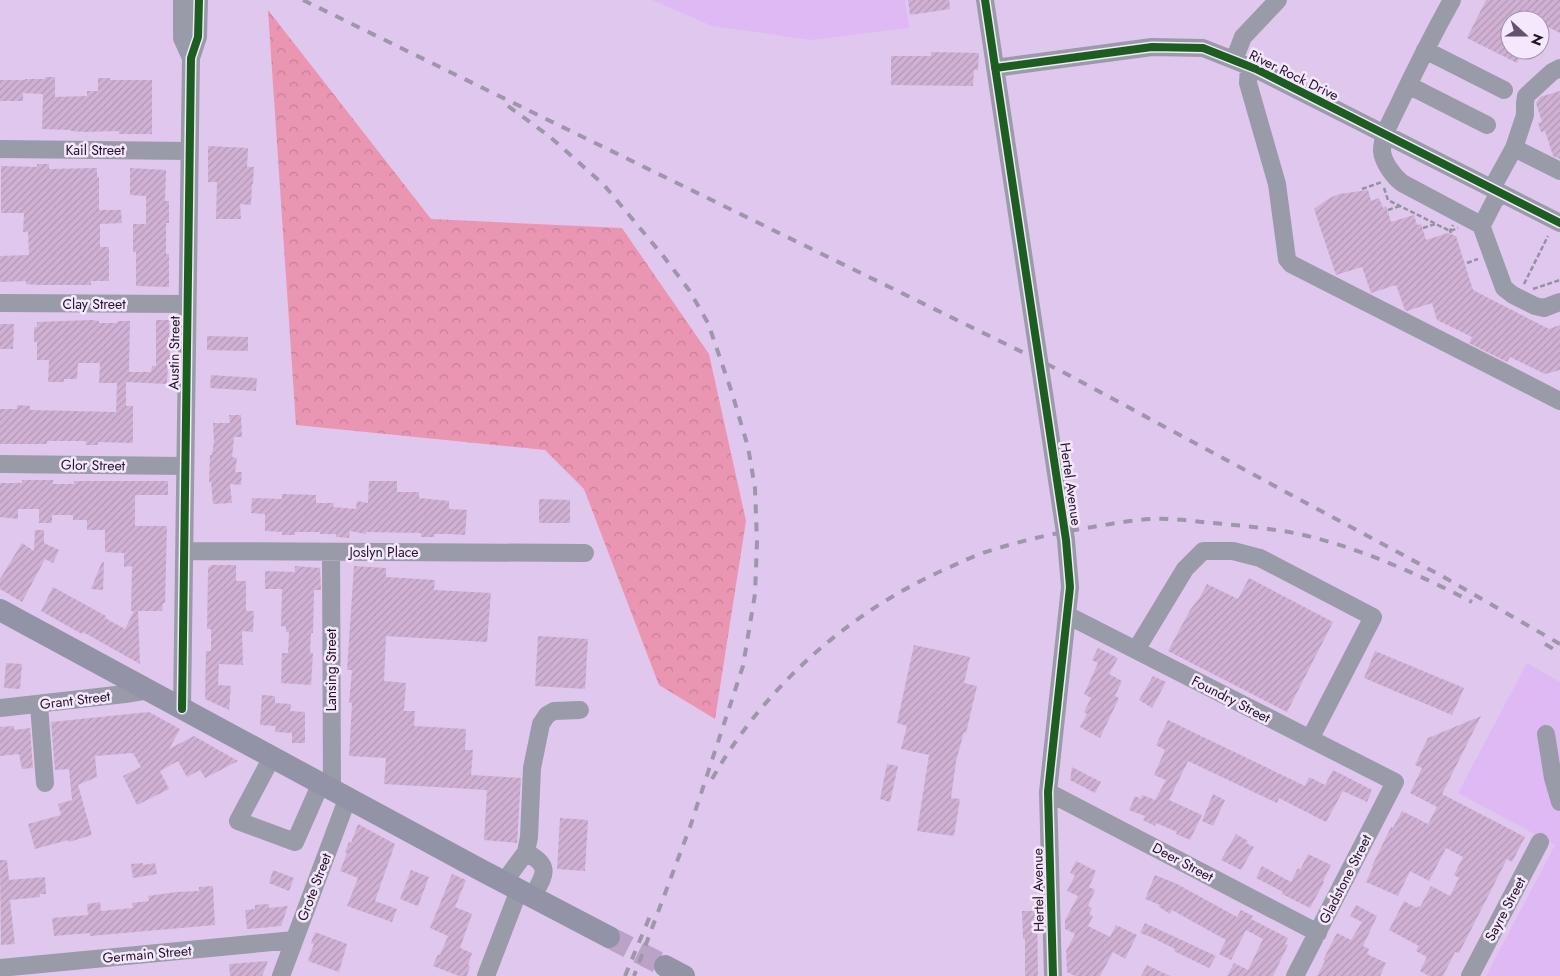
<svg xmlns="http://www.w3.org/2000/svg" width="1560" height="976" font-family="Jost,sans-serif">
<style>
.built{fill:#dfb9f4}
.forest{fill:url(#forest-crowns)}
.building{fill:url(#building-hatch)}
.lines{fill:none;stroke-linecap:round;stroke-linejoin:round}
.major-tunnel{stroke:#baa3c7;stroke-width:22;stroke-dasharray:22 11;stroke-linecap:butt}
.path{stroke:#9491a2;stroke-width:2.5;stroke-dasharray:5 2.5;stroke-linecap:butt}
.minor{stroke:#999ba8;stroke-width:18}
.major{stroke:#9393a7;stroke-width:22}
.rail{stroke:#9f96ab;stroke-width:4;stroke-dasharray:9 9;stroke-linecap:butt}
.cycleway-casing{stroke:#f5e7fc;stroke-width:11}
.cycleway{stroke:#1b5e20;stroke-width:8}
.labels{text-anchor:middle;stroke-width:5;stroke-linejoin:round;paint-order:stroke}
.street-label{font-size:14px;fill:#22122b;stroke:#f5e7fc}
</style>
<defs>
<pattern id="forest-crowns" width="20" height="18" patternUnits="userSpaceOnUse" patternTransform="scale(1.25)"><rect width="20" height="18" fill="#ea95b2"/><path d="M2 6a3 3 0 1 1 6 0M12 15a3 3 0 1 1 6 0" fill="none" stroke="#c87f99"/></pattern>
<pattern id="building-hatch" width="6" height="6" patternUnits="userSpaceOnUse" patternTransform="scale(1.25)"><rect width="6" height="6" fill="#d0b1d4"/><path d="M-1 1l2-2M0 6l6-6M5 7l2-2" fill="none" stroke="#b297b6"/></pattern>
</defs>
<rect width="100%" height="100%" fill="#e0c7ee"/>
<path class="built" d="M652 0H905L909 28 811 40 712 26Z
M1527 663 1560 682V976H1486L1555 845 1458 793Z"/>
<path class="forest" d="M268 10 431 219 622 228 709 354 746 521 715 719 659 685 584 489 545 450 296 425Z"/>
<path class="building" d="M908 0H949L950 9 910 15Z
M1486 0H1560V33L1540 23V20H1510V50H1523L1517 63 1467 38Z
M931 52 979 53 978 70H974L973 86 891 85V56H931Z
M45 77H55V97L87 96V91H98V78H110V80H152V134H119V131L85 132 71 131V130L42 129 43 94 23 93V101H0V80H25V79H45Z
M1560 91V159L1553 156 1545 131 1541 132 1538 123 1542 122 1536 103 1540 97Z
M208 146 248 148 247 167H254L253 184H252L251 205 240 204 241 219H216L217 182H208Z
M37 164H49V169L97 168V177H99V210H121L122 223 100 224V247H109V281H91V285H39L26 284V281L0 282V256L29 255 28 232H23L24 213H1V166L37 167Z
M130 168 166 170 165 201H169V223H166V254H169V287L136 286V252H133V224H146V196L130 195Z
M1368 190 1371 201 1379 198 1383 208 1386 206 1391 222 1414 215 1417 225 1421 224 1426 240 1448 233 1456 236 1473 290 1549 329 1560 325V370L1545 374 1510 357 1507 362 1469 343 1472 337 1437 320 1432 303 1407 311 1405 310 1396 285 1371 293 1362 267 1336 275 1314 209 1328 199 1339 194Z
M91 320 99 321V323H117L118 321H130L129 372H151L152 366H156V320H169L170 361H168L167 384 126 382V406H133V443L98 442V445H86V441H47V444H0V409H17V405L30 406V410L116 412 117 383H99L100 363H78L77 379H64V382H48L49 360H37V342H34V327H37V322Z
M0 324H14L13 349H0Z
M207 336 248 337V351L207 350Z
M211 375 257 378 256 391 210 388Z
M229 415H241L242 437H234L232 457 237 458 235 472H242L241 485 230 484 232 503 213 504 211 482H209L210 455H212L214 441 213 423H230Z
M22 480H53V484H74V481H168V495H135V526H167L165 603H163L162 611H138L140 664 83 632 82 634 41 611 53 587 106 616 105 618 125 629 134 611H131L132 566 124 567V553L105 552V530H87V520H73V515H52V523H39V509H18V519L0 517V483H22Z
M369 481H397V492H419V498L449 501V509L467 510 465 535 448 534H434V537H421V533L366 532V534L350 531 349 538 336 537V534H320V532H295V535H282V532L265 531V514L251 513 252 498 282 499V494L316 495V503H334L333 507 356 509 357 501 368 503Z
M539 499 570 500V523H539Z
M35 530H44V543L59 550 53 563 45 559 22 602 0 589V579L22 543 34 551Z
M102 562H104L103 590 91 589Z
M211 565H236V581H246V611H254L253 632 242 631 243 665 219 664 218 685 231 686 229 710 205 699 206 651H211V629H207L208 568Z
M295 566 320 568 321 590H314L313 633H311L310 653H313L311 685 281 683 282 653H288L289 632H286V627L281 626 282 589H265V571L295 572Z
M354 566 386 568V577L435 580 434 590 491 593 487 642 386 636 384 681 406 683 404 711H415L414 726 466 729 465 750H473L471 775 521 778 517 843 484 840 487 790 384 784 386 758 349 756 352 703H349L352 670H347Z
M1249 578 1333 622 1287 712 1168 651 1190 610 1200 597 1207 584 1238 599Z
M538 636 588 639 585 689 535 686Z
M914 645 970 657 964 683 977 686 966 733 964 732 956 761 951 798 960 799 954 836 917 831 929 755 901 749 907 726 897 723Z
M1098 648 1118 658 1109 674 1122 681 1115 696 1119 698 1100 738 1080 727 1087 714 1084 712 1091 698 1084 694 1098 663 1092 660Z
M1375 651 1464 688 1452 715 1364 678Z
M6 663 22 664 20 689 4 688Z
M1153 676 1166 682 1152 708 1139 700Z
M262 695 275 696V703L291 704 290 711 305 712V743H292V733L275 732 276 726 260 725Z
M149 712 180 729 169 749 194 736 238 761 205 778 200 770 187 777 178 761 160 771 169 789 137 805 123 776 141 767 133 753 95 756 97 777 78 785 92 835 69 842 68 840 35 849 28 824 61 815 58 804 72 800 69 769 55 770 51 722Z
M1481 716 1442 794 1525 837 1512 862 1507 859 1459 953 1455 952 1443 976H1429L1420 971 1427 957 1416 951 1419 946 1389 930 1404 901 1417 908 1418 906 1420 907 1431 886 1450 896 1459 878 1454 875 1463 857 1446 848 1429 881 1410 871 1398 896 1366 882 1373 867 1372 866 1391 827 1393 828 1402 811 1428 824 1437 807 1410 793 1422 768 1415 765 1428 738Z
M1168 720 1305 786 1309 777 1325 785 1333 770 1372 790 1367 802 1343 791 1326 822 1279 798 1277 803 1188 761 1169 800 1202 815 1190 840 1176 834 1177 832 1156 823 1155 826 1143 820 1145 816 1129 810 1135 796 1141 799 1142 795 1155 800 1166 780 1154 775 1165 750 1156 745Z
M14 726V730L30 728 33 768 22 769 19 754 0 756V727Z
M887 764 898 766 890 802 880 799Z
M1072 767 1101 782 1095 793 1070 780Z
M1213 794 1225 800 1213 826 1202 821Z
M560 818 588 820 585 871 557 869Z
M358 824 395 844 375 901 397 909 392 922 347 906 358 878 340 871 347 853 345 852 349 842 351 843Z
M1236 834 1248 841 1246 843 1254 847 1241 870 1221 860Z
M1308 854 1331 865 1323 881 1324 882 1310 908 1282 894 1283 892 1256 878 1262 866 1291 882 1298 868 1300 870Z
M0 860H7L9 880 45 877 46 894H40V897L10 900 15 944 1 945Z
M1076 861 1096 871 1089 887 1095 890 1088 906 1092 908 1089 914 1093 916 1088 926 1110 937 1116 925 1137 935 1125 959 1113 952 1100 976H1075L1067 972 1066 951 1075 934 1065 929V920L1078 896 1067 891 1075 875 1070 873Z
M143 863V865L155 863 157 874 133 878 131 864Z
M273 870 294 878 289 891 269 883Z
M411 870 429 877 418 906 400 899Z
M452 874 466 880 455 907 472 914 460 948 472 953 468 965 470 966 467 976H459L433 966 438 954 440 955 448 936 430 928Z
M1155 875 1177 884 1237 917 1241 910 1253 916 1251 919 1288 938 1285 944 1288 945 1273 976H1227L1234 963 1248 970 1263 939 1246 930 1231 960 1219 954 1226 940 1172 910 1170 914 1159 907 1160 905 1145 899Z
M213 886 215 925 90 936V933L54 936 52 918 88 915 87 904 100 902 101 911 133 908 132 903 149 901 148 896 177 892 199 891V887Z
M269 904V908L288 906 281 926 247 929 245 910 255 909V905Z
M1356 905 1377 916 1363 946 1369 949 1367 954 1386 963 1380 976H1317L1325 961 1323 960 1337 933 1351 940 1362 922 1350 916Z
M1022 911H1037L1038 976H1025V939H1023Z
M1145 923 1216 956 1209 968 1174 951 1175 949 1151 937 1140 933Z
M315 932 347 944 339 972 308 961 314 944 311 943Z
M268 961 262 976H230L229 964Z
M1147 965 1170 976H1141Z"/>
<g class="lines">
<path class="major-tunnel" d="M609 937 665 966"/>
<path class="path" d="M1384 188 1388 200 1450 231 1458 228
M1362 189 1382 182
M1388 210 1400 206
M1423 228 1435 224
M1451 233 1450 231 1453 225
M1467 263 1478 259
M1524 284 1548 236
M1533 289 1560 280"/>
<path class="minor" d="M182 0V38L191 58
M985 0 1066 540 1070 587 1048 792 1053 976
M1452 0C1433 34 1416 68 1399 104 1393 117 1382 135 1382 151 1383 162 1393 176 1402 183L1481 225 1504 288 1513 295 1535 306 1544 308 1560 302
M1425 50 1504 90
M1234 60 1243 37 1278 0
M1249 66 1248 83 1277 184 1287 259 1291 264 1560 401
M995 68 1152 47 1203 48 1256 69 1560 223
M1408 85 1487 125
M1514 148 1525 115V103L1526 96 1552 72 1560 68
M0 149 189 151
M1492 188 1514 148 1560 171
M1481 227 1499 192
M0 303 187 304
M0 464 185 466
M184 551 585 553
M331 552 332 789
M1067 615 1395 782 1295 976
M1136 650 1185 569 1203 551H1233L1260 558 1373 617 1310 739
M39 705 45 783
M0 708 125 694 149 690
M182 709 191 58 198 37 199 0
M1546 734 1553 778 1560 802
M272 757 238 821 295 842 321 783
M1048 792 1318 933
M526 852C552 867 545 874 532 897
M504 882 526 852 529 837 532 768 541 724 547 715 554 711 580 710
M0 968 294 940
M281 976 348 797
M486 976 519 890
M1470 976 1540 842"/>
<path class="major" d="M0 610 479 869 609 937
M665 966 684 976"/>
<path class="rail" d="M303 0 1061 371 1442 576 1560 644
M508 106 549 136 604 185 664 257 689 290 708 323 732 393 748 447 755 488 757 542 755 594 743 666 690 827 634 976
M1545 644 1560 653
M712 779C765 686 850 611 948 568 959 563 969 558 980 554 1015 542 1050 534 1086 528 1107 525 1129 520 1151 519 1171 518 1192 521 1212 523 1238 525 1264 528 1289 532 1352 544 1416 573 1472 602
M625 976 650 916"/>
<defs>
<path id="cycleway" d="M985 0 1066 540 1070 587 1048 792 1053 976
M995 68 1152 47 1203 48 1256 69 1560 223
M182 709 191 58 198 37 199 0"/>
</defs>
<use href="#cycleway" class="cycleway-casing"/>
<use href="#cycleway" class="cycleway"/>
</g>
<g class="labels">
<g class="street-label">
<text transform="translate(1294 75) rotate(26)" y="5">River Rock Drive</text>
<text x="95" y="155">Kail Street</text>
<text x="94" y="309">Clay Street</text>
<text transform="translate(174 353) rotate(-89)" y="5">Austin Street</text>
<text transform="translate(93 465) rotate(1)" y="5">Glor Street</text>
<text transform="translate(1071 484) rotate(82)" y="5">Hertel Avenue</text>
<text x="384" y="557">Joslyn Place</text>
<text transform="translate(331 670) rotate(-90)" y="5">Lansing Street</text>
<text transform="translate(1231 699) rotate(27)" y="5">Foundry Street</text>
<text transform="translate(75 700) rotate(-7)" y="5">Grant Street</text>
<text transform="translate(1183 862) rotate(28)" y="5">Deer Street</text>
<text transform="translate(1345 879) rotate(-63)" y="5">Gladstone Street</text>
<text transform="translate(314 887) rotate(-69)" y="5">Grote Street</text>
<text transform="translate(1038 890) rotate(-91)" y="5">Hertel Avenue</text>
<text transform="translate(1505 909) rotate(-62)" y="5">Sayre Street</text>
<text transform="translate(147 954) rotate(-5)" y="5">Germain Street</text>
</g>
</g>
<g transform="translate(1525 35) rotate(111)"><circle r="24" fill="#f5e7fc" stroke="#a192a8"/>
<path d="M0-4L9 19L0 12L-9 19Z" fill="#64516f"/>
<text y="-8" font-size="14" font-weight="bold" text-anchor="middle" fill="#22122b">N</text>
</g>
</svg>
